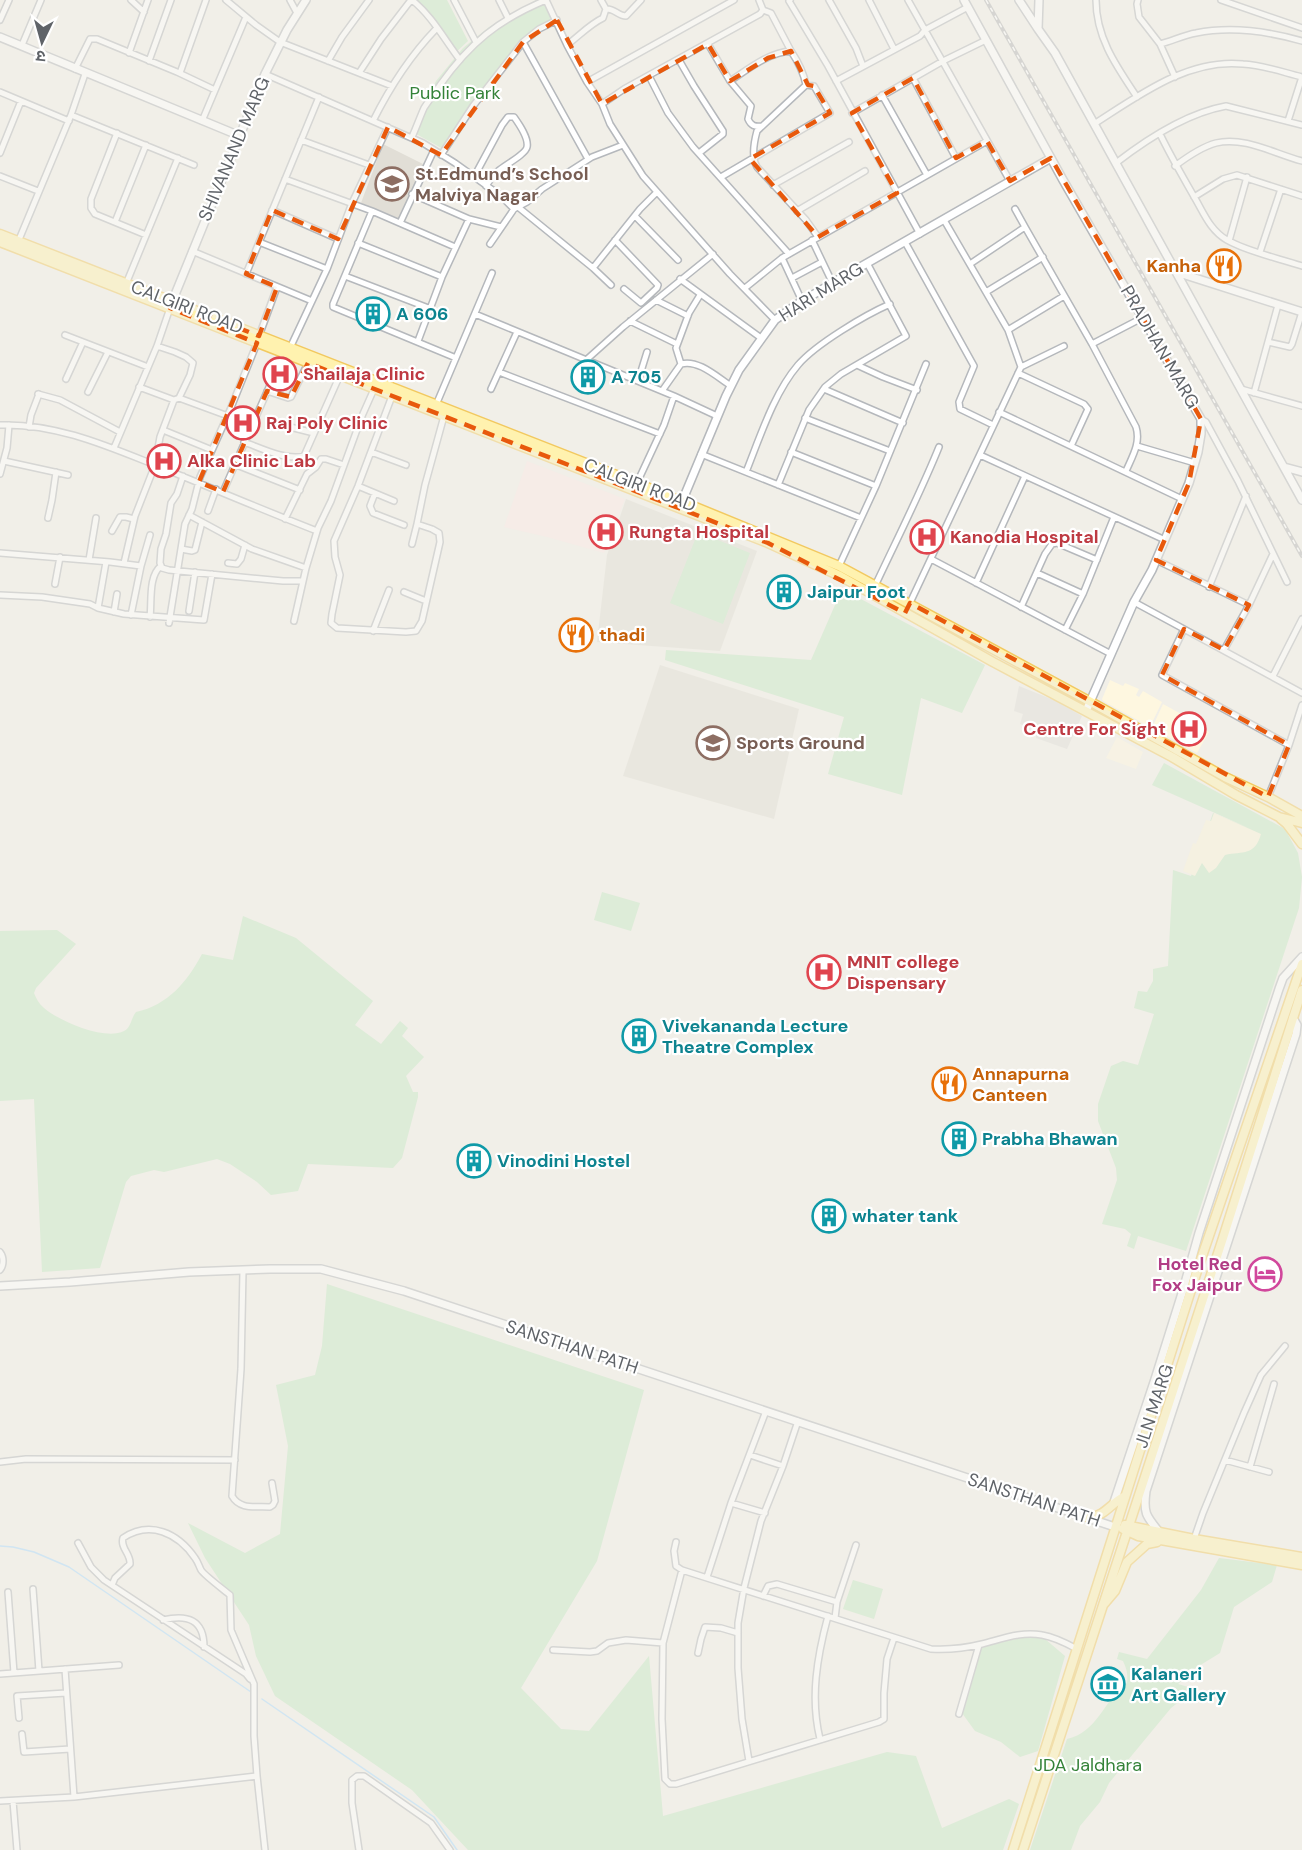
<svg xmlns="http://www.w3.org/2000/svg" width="1302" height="1850" font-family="'DM Sans','Noto Sans Devanagari',sans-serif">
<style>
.commercial{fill:#fef7e0}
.industrial{fill:#e0deda}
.education{fill:#e1ded6}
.medical{fill:#fce8e6}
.green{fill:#c5e8c5}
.sand{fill:#fbf3d9}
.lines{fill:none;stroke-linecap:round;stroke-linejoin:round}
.stream{stroke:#aadaff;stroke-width:1.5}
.minor-casing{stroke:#b5b8bc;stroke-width:8}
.tertiary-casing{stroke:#b5b8bc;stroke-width:10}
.primary-casing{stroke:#f2c960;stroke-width:11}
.minor{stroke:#fff;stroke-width:5}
.tertiary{stroke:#fff;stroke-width:7}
.primary{stroke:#fff2af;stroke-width:8}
.rail-casing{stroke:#b6b7b8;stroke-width:4}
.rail{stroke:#fff;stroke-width:1.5;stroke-dasharray:4.5;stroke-linecap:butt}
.marked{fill:none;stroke:#e8590c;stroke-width:4.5;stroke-dasharray:12 8;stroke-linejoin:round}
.labels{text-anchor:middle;stroke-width:4.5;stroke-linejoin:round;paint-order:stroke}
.park-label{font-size:18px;fill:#348238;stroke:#fff}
.street-label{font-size:18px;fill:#5f6368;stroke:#fff}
.education-label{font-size:18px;font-weight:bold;fill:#785e54;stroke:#fff;text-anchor:start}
.food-label{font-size:18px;font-weight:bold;fill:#c56008;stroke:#fff;text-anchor:start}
.culture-label{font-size:18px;font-weight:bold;fill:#0d838f;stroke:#fff;text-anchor:start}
.health-label{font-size:18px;font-weight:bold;fill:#be3a42;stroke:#fff;text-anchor:start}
.hotel-label{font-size:18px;font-weight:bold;fill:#b23c85;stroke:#fff;text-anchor:end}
</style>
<rect width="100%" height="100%" fill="#f1efe8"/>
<path class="commercial" d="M1110 680 1123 686 1125 683 1139 689 1136 695 1139 697 1143 691 1162 702 1150 727 1103 701 1102 699Z
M1163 704 1185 716 1174 740 1152 728Z
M1185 718 1209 732 1197 753 1175 741Z
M1117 737 1143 752 1136 769 1106 758Z"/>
<path class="industrial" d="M1019 686 1056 701 1082 716 1067 749 1036 738 1037 730 1020 724 1023 714 1014 711Z"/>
<path class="education" d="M383 144 423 164 400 219 361 203Z
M626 499 757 551 720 651 597 642 607 555Z
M660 665 799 709 774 819 623 776Z"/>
<path class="medical" d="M527 461 625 499 604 553 547 537 504 527Z"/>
<path class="green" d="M412 0H447L468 41 453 55Z
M536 0H544L554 21 521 42 498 69 445 150 411 131 436 81 463 48 489 27Z
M698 532 750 553 723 624 670 603Z
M842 589 985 665 962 713 921 698 902 795 828 774 844 717 665 660 666 650 811 660Z
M1164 763 1285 829 1298 853 1302 877 1299 908 1186 1251 1138 1236 1134 1249 1127 1246 1131 1234 1125 1229 1102 1224 1117 1180 1116 1168 1098 1121V1104L1111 1066 1123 1061 1138 1065 1154 1014 1134 1008 1138 991 1147 992 1153 981V969L1168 966 1173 870 1191 876 1213 813 1251 829 1152 785Z
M602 892 640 903 631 931 594 920Z
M243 916 296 938 373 1001 355 1025 381 1044 400 1021 408 1028 402 1036 424 1057 406 1076 413 1092H418V1097L402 1158 393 1168 308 1164 298 1191 271 1195 257 1182 230 1164 217 1159 164 1172 154 1170 131 1176 126 1182 100 1268 42 1272 34 1099 0 1101V931L57 930 76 944 36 988 34 993C36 998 39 1004 44 1008 59 1021 105 1041 124 1031 131 1028 131 1018 136 1012 168 1005 187 982 202 954L233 960Z
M327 1284 644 1390 597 1561 521 1688 561 1729 589 1731 649 1656 663 1816 887 1752 916 1756 942 1828 1009 1799 1019 1804 1003 1850H468L412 1790 275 1696 256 1656 249 1625 205 1558 188 1523 245 1553 280 1534 288 1446 276 1385 315 1375 322 1346Z
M1219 1558 1277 1565 1272 1582 1234 1607 1220 1653 1194 1669 1178 1684 1195 1689 1171 1708 1109 1783 1100 1802 1080 1826 1071 1850H1030L1067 1739C1097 1733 1104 1700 1127 1683 1128 1675 1127 1669 1123 1661L1117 1659 1119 1652 1147 1659 1201 1590Z
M853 1580 883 1589 874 1619 843 1609Z
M1030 1637 1045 1639 1065 1656 1038 1751 1020 1757 1001 1742 975 1731 962 1713 980 1649 997 1642Z"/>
<path class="sand" d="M1214 813 1261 834C1255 856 1243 851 1225 855L1216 868 1209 873 1202 863 1195 876 1183 871 1193 843 1196 844 1206 820 1211 821Z"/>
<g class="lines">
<path class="stream" d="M0 1546 13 1547 34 1552 69 1567 251 1692
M262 1699 434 1817 457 1850"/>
<defs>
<path id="minor" d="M131 0 144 12
M226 0 256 25 280 42 392 86
M290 0 297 13
M412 0C432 16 444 39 460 60
M454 0 476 42
M499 0 508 18
M601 0 606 9
M790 0 789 1 828 66 920 234
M829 0 856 48 863 66
M869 0 894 49
M908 0 1010 181
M1096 0C1096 38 1117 67 1137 97
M1138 0 1137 4 1139 17 1160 44 1175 77
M1221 0 1302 28
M763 10 771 13 791 51
M0 20 9 0
M523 42 588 159
M708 44 730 81 751 106 748 119C751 126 755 127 762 126
M1160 44C1172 41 1184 35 1196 33 1232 26 1267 31 1302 41
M22 45 41 0
M567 45C579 36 590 24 603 18L606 9C614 8 618 16 626 16L641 0
M129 53 148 0
M679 60 694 86 723 131V134L699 153
M149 61 171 0
M328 61 342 37 369 0
M75 69 90 39H97L177 72 215 90
M180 73 206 0
M359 73 381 39 411 0
M265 74 423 143 455 163 501 196 514 209
M649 76 668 113 693 147 789 254
M913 78 956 158
M730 81C747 70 769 52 791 51 797 60 804 74 806 85L757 131C754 142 751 157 757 167L806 220 818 237
M836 81 920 36 925 30 968 7
M587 82 734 0
M0 92 69 121
M882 95 927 175
M602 104 624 89 760 14 763 10 759 0
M852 113 943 61 986 40
M71 115 194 165
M202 121 246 17
M373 121C390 87 410 56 436 29
M1288 121 1302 77
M1094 124C1138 96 1188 58 1243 64 1263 65 1282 72 1302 77
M117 133 91 199V208L95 214 146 235
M1160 134C1171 157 1183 177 1196 200 1204 214 1211 231 1227 240 1248 252 1278 258 1302 266
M412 137C416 128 420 117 424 108 429 100 435 93 440 85 470 43 498 20 546 0L567 45 587 82 602 104 610 124 643 176 730 274 775 320
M301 140 369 165
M0 153 21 101
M441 155 473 106 523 42 539 29 557 20
M1116 163C1147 139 1187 113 1226 106L1302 125
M1175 166C1187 157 1201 147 1216 143 1244 136 1275 154 1302 161
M0 176 38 191
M474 177 502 125 508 117H514C519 124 529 138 527 147 526 154 505 165 498 171 493 175 490 180 486 186
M721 177 830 113 814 86 806 85
M285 179 372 211 455 247
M773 185 849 142
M412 194 469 219 501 227
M1194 197 1223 179 1237 175 1302 196
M518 207 593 268 611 285
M1015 209 1025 227
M272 210 338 239
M372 211 333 304V307L456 358
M797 211 865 171
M635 216 678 260
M115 222 146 145
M400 223 434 150
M615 240 658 285 657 288 641 303 624 289
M812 240 833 284
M1229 241 1247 177
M18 242 71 115 85 74
M259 242 327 269
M905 242 974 366 959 402 960 409 993 425
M358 243 442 277
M490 244 514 209 527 202 542 189 592 157 623 145
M192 251 312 301
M1260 252 1281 189
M782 258 802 301
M970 264 1025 227 1092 344 1136 427C1141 443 1132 457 1126 471
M593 268 640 209 657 192
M246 274 319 97
M345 276 431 309
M792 278 822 262
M680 279 761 338
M126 284 178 158
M745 288 782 258 987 141
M986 292 1043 257
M656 300 688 316
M475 314 674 396 717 416
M630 321 677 344
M1008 330 1064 296
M65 335 148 367
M259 336 277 287
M418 341 442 277 469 219
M1268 342 1290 347 1292 344 1302 312
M1092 344 1142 318
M290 348 327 269 352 203 388 127
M585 361 623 327 713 254
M681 364 676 348 689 313 700 295
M857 365 883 377 917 390
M1021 367 1064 346
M499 372 660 434
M1018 373 1084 404 1088 409 1071 446
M66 379 83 342
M638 381 647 352
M139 387 174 400 179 398 190 375 193 363 186 357 175 352 157 346
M491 389 517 332
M824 389 903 423
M1241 389 1302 406
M267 391 288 398 291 397 308 363
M662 391 681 364C698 359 717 377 731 386
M88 392 108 352
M1254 393 1278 305
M38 394 60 400 120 432
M392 396 358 486 334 541 335 557 340 575 332 614 331 623 337 628 406 632 416 631 422 621 440 542 439 533 432 529 417 524 425 485 444 416
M179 398 228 416
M436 405 492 273
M999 412 1182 499
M805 418 890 451
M1201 419 1206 422 1238 481 1287 582
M0 425C54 423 105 445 155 465 209 487 263 510 317 531
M286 426 314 433
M29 427 31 415 39 394
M163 430 212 450
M244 442C261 448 286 461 304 456L340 375
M1137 446 1195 463
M114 448 157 346 170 308
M371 452 406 465
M791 452 876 486
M701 454 861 518
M980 455 1165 540
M4 461 68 475
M234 464 300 490
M746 472C760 437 774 393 798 365 816 344 865 315 890 304
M0 474 7 448 9 425
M183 476 177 494 171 503 166 534 161 549 160 563 162 568 169 570 283 581H303
M637 483 664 425 674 396
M778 485 809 410 825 387 841 374 906 336 867 263
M358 486 394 501
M223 492 284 353
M375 493 370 506 373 513 404 525
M208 511 216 489
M189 515 252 549 306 568
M48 518 52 500 56 472
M285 519 307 474 316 467 321 459H326L344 465
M112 531 120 517H126L134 519
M412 544 417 524
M181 549 192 551 195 550 202 522
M0 553 110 562 141 566
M931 559 1111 654
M89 560 96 518
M1156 560 1249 605 1273 554
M124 563 135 516 155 465 160 437 174 400
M228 563 237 564 241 559 245 545
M839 566 876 486 926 364
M1037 573 1083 594
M976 583 1025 476
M55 584 60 557
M875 586C897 539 920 494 939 447
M1209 587 1246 496
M404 592 426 601
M0 595 42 597 90 604 98 608 124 614 204 620 212 574
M1134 602 1302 693
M909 605 1021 367 1008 330 944 220
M1021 607 1045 554 1052 544 1057 543 1097 560
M98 608 106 562
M189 611 195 572
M114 612 117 594
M131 615 141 566 150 535
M150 617C152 602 148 576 161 566
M294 621 306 568 318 528 331 501 362 416 374 389
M169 623 185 524 192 509 200 477 230 410 257 343
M1184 629 1162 675 1289 745
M1065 630 1083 594 1114 517
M373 631 389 590
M1224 650 1249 605
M1273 676 1302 619
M1268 797 1289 745 1302 705
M0 1252C4 1257 4 1265 0 1270
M243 1271 241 1369 232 1496C240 1510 255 1506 270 1507L273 1505 275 1501 272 1483
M750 1455 783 1466
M1225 1460 1269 1472
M0 1462 26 1459 235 1460
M1250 1467 1274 1384
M731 1503 765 1513
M1194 1539 1203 1513 1244 1413 1261 1375 1285 1346
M676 1542 674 1551 676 1566 682 1570 931 1649C948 1650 966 1648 982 1644 1002 1639 1021 1631 1042 1635 1054 1637 1066 1643 1077 1649
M78 1543 91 1567 104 1580 246 1674 250 1679
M682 1570 663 1643 662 1719 665 1779 670 1784H676L879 1722 884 1719V1693L887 1659 894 1638
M707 1577 731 1503 766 1411
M112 1585 115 1578 130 1564C131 1554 120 1548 123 1538 150 1520 178 1533 195 1558 198 1562 199 1566 201 1570 204 1575 224 1590 230 1595L231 1630 254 1684V1736L257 1776
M33 1589 39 1671
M8 1592 14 1673
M763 1596 768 1586 777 1584 837 1602
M835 1618 837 1602 856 1545
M163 1620C188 1614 204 1620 204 1647
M553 1650 590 1652 597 1651 608 1643 626 1640 663 1643
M698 1653 701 1639 705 1627 721 1628 738 1633
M65 1669 74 1797
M0 1674 119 1665
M959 1714 979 1645
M19 1718 17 1696 66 1693
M22 1734 24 1752 70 1749
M820 1739C810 1698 817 1657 828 1616
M749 1761 742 1719 738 1668V1623L744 1588 761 1521 783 1466 798 1421
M0 1801 74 1797 257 1776 265 1850
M13 1801 17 1850
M359 1850 352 1803V1780L357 1776H364L431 1823 450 1850"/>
<path id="tertiary" d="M964 0 1063 180 1201 419V434L1198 452 1189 483 1152 570 1134 602 1086 711
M1019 0 1038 29
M1039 0 1038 29 1055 53 1302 500
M0 37 240 136
M1176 272 1302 312
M172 302 265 74 287 30 306 0
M1284 467 1302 472
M681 504 726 396 739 370 775 320 799 303 848 274 1051 158
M0 1286 70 1282 189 1272 270 1269H321L404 1291 1115 1527
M1114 1502 1155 1379 1183 1290 1199 1233 1279 989 1283 978 1302 957
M1160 1533C1146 1516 1143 1513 1146 1491L1296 1034 1297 1025 1293 1018"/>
<path id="primary" d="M0 234 637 483 839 566 1091 702 1225 777 1268 797 1302 816
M0 242 768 543 840 576 993 662 1172 757 1236 795 1279 817 1302 823
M1281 819 1287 824 1302 844
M1089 1518C1106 1515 1110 1504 1125 1496
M1125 1525 1194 1539 1302 1557
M1123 1529 1138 1536 1302 1565
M1104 1604 1115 1591 1127 1562 1147 1544 1157 1542
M1013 1850 1197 1271 1302 964
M1023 1850 1223 1238 1302 990"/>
</defs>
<use href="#minor" class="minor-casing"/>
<use href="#tertiary" class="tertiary-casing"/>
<use href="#primary" class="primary-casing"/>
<use href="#minor" class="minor"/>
<use href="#tertiary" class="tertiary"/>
<use href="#primary" class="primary"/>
<defs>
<path id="rail" d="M986 0 1302 556"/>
</defs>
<use href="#rail" class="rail-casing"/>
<use href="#rail" class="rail"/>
</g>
<path d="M0 0H1302V1850H0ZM557 20 602 104 708 44 730 81 768 58 791 51 808 85 814 86 830 113 750 159 818 237 897 193 852 113 913 78 956 158 987 141 1010 181 1051 158 1201 419 1189 483 1156 560 1249 605 1224 650 1184 629 1162 675 1289 745 1268 797 910 603 905 613 768 543 308 363 291 397 267 391 223 492 199 482 257 343 170 308 172 302 259 336 277 287 246 274 272 210 338 239 388 127 441 155 523 42Z" fill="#f1efe8" fill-opacity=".55" fill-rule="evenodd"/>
<path class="marked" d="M557 20 602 104 708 44 730 81 768 58 791 51 808 85 814 86 830 113 750 159 818 237 897 193 852 113 913 78 956 158 987 141 1010 181 1051 158 1201 419 1189 483 1156 560 1249 605 1224 650 1184 629 1162 675 1289 745 1268 797 910 603 905 613 768 543 308 363 291 397 267 391 223 492 199 482 257 343 170 308 172 302 259 336 277 287 246 274 272 210 338 239 388 127 441 155 523 42Z"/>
<defs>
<symbol id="school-ring" viewBox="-11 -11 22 22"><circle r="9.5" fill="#fff" stroke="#8d6e63" stroke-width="1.5"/><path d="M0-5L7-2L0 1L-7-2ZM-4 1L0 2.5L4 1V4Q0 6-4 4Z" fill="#8d6e63"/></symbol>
<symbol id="restaurant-ring" viewBox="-11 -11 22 22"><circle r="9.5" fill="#fff" stroke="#e8710a" stroke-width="1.5"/><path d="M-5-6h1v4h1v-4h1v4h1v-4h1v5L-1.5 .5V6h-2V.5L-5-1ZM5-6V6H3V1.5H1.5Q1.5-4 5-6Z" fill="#e8710a"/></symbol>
<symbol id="building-ring" viewBox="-11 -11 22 22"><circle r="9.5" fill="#fff" stroke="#0f9aa8" stroke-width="1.5"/><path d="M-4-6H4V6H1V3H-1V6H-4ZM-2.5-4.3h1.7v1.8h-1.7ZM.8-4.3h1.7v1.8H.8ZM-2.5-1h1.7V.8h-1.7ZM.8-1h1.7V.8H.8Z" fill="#0f9aa8"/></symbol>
<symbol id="hospital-ring" viewBox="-11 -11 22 22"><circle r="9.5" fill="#fff" stroke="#e0444e" stroke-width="1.5"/><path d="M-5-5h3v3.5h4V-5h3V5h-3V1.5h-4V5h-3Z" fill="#e0444e"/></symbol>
<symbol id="university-ring" viewBox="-11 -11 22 22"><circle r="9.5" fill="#fff" stroke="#8d6e63" stroke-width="1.5"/><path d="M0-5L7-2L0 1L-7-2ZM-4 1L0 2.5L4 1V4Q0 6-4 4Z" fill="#8d6e63"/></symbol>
<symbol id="hotel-ring" viewBox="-11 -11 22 22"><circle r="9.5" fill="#fff" stroke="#d1479c" stroke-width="1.5"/><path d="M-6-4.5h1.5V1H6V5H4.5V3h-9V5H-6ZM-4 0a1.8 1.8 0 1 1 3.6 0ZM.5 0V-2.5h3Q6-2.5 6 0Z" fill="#d1479c"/></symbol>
<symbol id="museum-ring" viewBox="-11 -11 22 22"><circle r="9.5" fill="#fff" stroke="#0f9aa8" stroke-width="1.5"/><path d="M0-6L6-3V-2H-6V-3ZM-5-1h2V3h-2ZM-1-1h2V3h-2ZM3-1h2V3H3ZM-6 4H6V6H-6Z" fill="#0f9aa8"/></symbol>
</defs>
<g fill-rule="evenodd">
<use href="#school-ring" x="373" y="165" width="38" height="38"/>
<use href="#restaurant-ring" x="1205" y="247" width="38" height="38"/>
<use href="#building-ring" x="354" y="295" width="38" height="38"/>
<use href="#hospital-ring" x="261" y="355" width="38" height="38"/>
<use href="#building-ring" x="569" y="358" width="38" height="38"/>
<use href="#hospital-ring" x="224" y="404" width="38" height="38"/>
<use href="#hospital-ring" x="145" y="442" width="38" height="38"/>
<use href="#hospital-ring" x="587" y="513" width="38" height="38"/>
<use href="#hospital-ring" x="908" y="518" width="38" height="38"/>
<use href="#building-ring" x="765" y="573" width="38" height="38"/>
<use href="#restaurant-ring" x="557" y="616" width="38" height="38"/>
<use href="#hospital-ring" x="1170" y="710" width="38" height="38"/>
<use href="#university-ring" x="694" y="724" width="38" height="38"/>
<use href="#hospital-ring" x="805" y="953" width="38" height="38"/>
<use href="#building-ring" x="620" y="1017" width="38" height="38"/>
<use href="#restaurant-ring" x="930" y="1065" width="38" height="38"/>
<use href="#building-ring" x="940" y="1120" width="38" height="38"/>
<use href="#building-ring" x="455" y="1142" width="38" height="38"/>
<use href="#building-ring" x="810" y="1197" width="38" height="38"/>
<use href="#hotel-ring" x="1246" y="1255" width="38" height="38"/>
<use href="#museum-ring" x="1089" y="1665" width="38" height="38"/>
</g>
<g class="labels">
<g class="park-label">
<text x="455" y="99">Public Park</text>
<text x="1088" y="1771">JDA Jaldhara</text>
</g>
<g class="street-label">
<text transform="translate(234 149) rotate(-67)" y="6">SHIVANAND MARG</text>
<text transform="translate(821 292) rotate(-32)" y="6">HARI MARG</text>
<text transform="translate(187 307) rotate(21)" y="6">CALGIRI ROAD</text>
<text transform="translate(1160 347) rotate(60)" y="6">PRADHAN MARG</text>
<text transform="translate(640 485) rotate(21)" y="6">CALGIRI ROAD</text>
<text transform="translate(572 1347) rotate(18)" y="6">SANSTHAN PATH</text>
<text transform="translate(1154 1406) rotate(-72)" y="6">JLN MARG</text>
<text transform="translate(1034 1500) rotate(18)" y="6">SANSTHAN PATH</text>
</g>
<g class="education-label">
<text x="415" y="180">St.Edmund’s School<tspan x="415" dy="21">Malviya Nagar</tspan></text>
<text x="736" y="749">Sports Ground</text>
</g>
<g class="food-label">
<text x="1201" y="272" text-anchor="end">Kanha</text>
<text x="599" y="641">thadi</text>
<text x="972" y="1080">Annapurna<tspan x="972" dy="21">Canteen</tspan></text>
</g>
<g class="culture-label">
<text x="396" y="320">A 606</text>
<text x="611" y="383">A 705</text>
<text x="807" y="598">Jaipur Foot</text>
<text x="662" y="1032">Vivekananda Lecture<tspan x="662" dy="21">Theatre Complex</tspan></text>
<text x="982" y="1145">Prabha Bhawan</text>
<text x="497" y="1167">Vinodini Hostel</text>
<text x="852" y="1222">whater tank</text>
<text x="1131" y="1680">Kalaneri<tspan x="1131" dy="21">Art Gallery</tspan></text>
</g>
<g class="health-label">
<text x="303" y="380">Shailaja Clinic</text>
<text x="266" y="429">Raj Poly Clinic</text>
<text x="187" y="467">Alka Clinic Lab</text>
<text x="629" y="538">Rungta Hospital</text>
<text x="950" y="543">Kanodia Hospital</text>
<text x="1166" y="735" text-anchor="end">Centre For Sight</text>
<text x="847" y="968">MNIT college<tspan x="847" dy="21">Dispensary</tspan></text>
</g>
<g class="hotel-label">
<text x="1242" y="1270">Hotel Red<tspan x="1242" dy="21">Fox Jaipur</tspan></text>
</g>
</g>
<g transform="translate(42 42) rotate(185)" stroke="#ffffff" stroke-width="4.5" paint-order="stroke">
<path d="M0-4.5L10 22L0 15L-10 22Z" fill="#5f6368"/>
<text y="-9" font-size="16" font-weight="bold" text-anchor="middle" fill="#5f6368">उ</text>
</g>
</svg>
